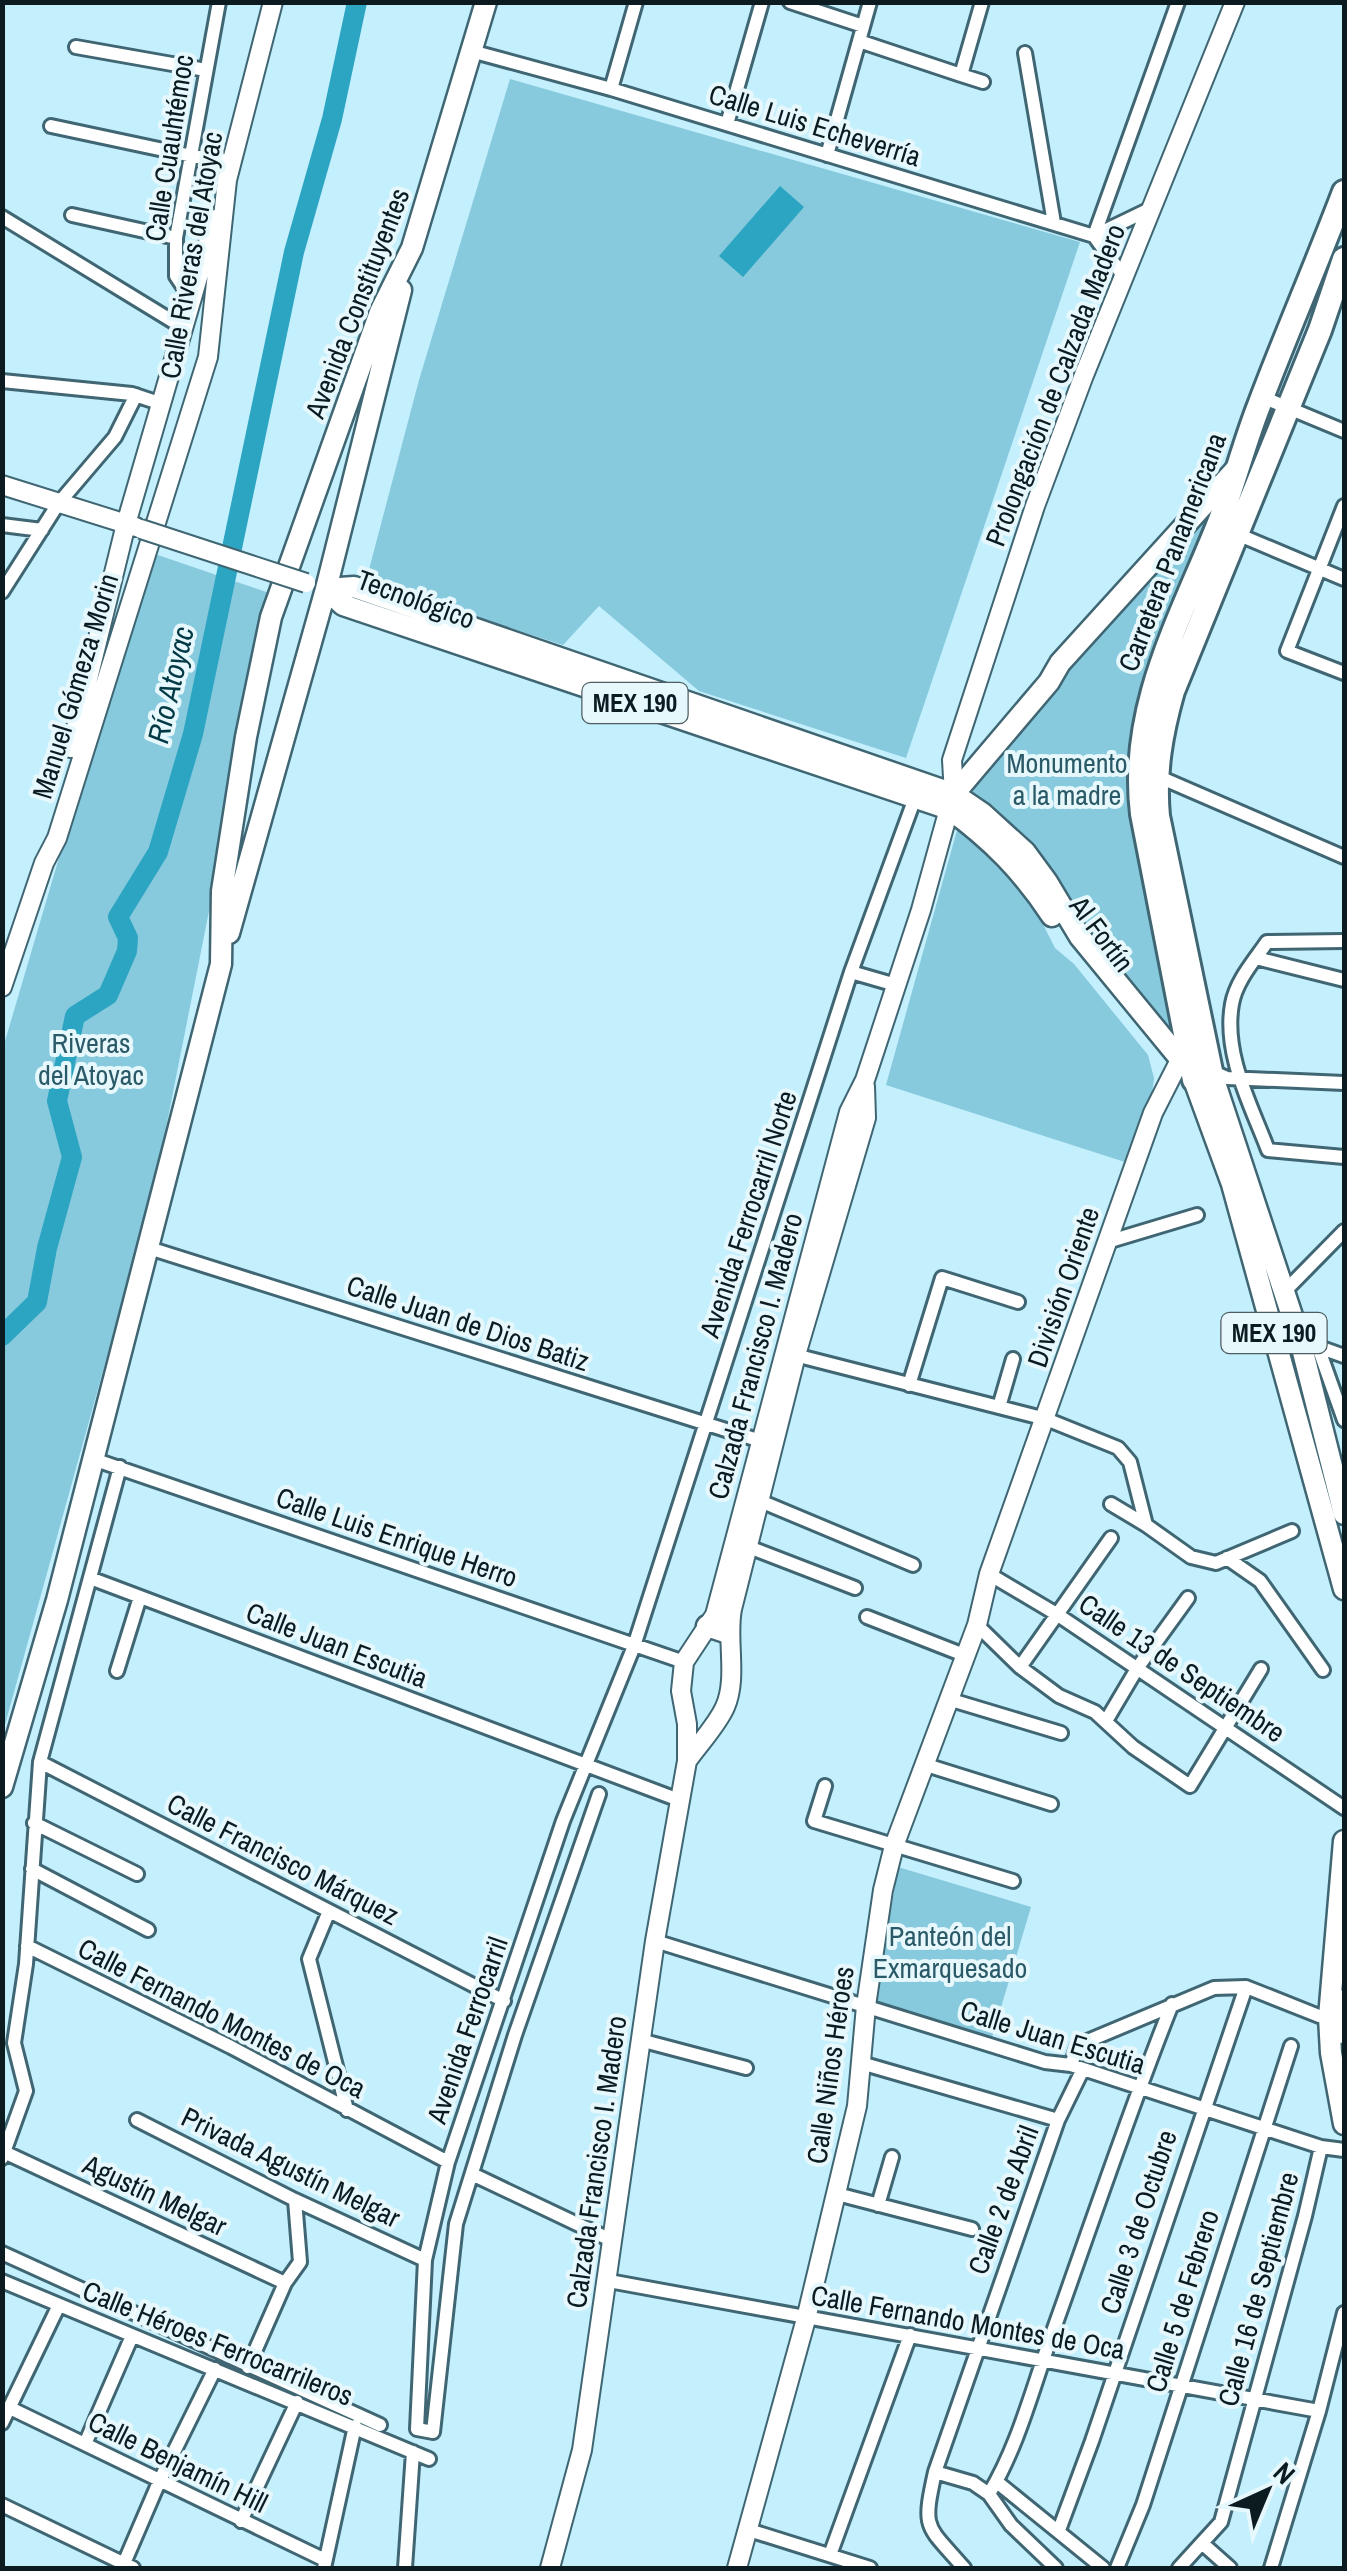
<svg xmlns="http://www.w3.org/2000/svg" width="1347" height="2571" font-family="'Archivo Narrow',sans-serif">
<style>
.green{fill:#87c9dd}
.water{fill:#2ca5c2}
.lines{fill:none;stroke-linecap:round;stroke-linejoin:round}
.river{stroke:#2ca5c2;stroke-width:20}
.street-casing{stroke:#3f6672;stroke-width:18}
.secondary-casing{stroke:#3f6672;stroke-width:22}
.primary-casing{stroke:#3f6672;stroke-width:25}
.highway-casing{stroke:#3f6672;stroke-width:28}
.street{stroke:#fff;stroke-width:12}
.secondary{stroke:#fff;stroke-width:18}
.primary{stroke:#fff;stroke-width:20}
.highway{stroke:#fff;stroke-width:22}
.secondary-bridge-casing{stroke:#3f6672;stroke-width:22;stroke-linecap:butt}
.secondary-bridge{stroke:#fff;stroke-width:18}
.labels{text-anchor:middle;stroke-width:8;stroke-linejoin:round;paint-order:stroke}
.shield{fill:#e7f8fd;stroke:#4d5d62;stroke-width:2.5}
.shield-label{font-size:25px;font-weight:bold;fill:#0b1b20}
.street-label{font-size:28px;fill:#0b1b20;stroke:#e7f8fd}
.park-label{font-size:28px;fill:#2a5a67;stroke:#e7f8fd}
.water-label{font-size:30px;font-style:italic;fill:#023945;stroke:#e7f8fd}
</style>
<rect width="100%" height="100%" fill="#c4effd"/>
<path class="green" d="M510 79 1080 242 906 758 699 691 599 606 563 645 366 581 419 380Z
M1219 501 1158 661 1179 1045 1082 935 1020 834 970 792 1058 676Z
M149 552 272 594 155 1183 3 1732V1048Z
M959 823 1021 881 1055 948 1074 964 1148 1055 1154 1078 1151 1102 1128 1163 886 1085Z
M898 1867 1031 1907 991 2041 875 2007Z"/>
<path class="water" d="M780 186 804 207 743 277 719 256Z"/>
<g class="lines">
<path class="river" d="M2 1336 37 1302 47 1248 72 1157 57 1101 75 1016 108 995 127 951 128 938 118 917 158 852 193 734 294 252 332 119 357 2"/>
<defs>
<path id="street" d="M790 2 863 26
M859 41 961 75 982 2
M76 47 206 70
M471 51 611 89 1094 236 1124 277
M1025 53 1054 223
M961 75 983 82
M611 89 636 2
M727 124 762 2
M51 126 192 156 231 161
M827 155 870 2
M72 215 176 238
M2 217 182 327
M1094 236 1178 2
M1094 236 1152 208
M190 297 176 276V238L219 2
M2 381 132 394 162 404
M1262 397 1344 431
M1344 506 1287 651 1344 673
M2 525 42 530
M1237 534 1344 579
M2 592 58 504 115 437 136 395
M1157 776 1344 857
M1344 941 1267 942C1254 961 1236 981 1232 1004 1223 1054 1251 1105 1268 1150L1344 1157
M1256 958 1344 980
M851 972 896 985
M1211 1071 1227 1078 1344 1083
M1107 1242 1197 1215
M149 1248 767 1443
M1284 1292 1344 1231
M1316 1346 1344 1356
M1318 1347 1344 1420
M791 1354 1046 1419 1118 1448 1130 1462 1146 1525 1191 1557 1216 1563 1292 1531
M909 1385 942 1278 1018 1302
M999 1407 1013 1359
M93 1459 684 1662
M758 1500 913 1565
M1111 1504 1146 1525
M746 1546 855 1588
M1227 1558 1260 1581 1323 1670
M989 1574 1058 1615 1344 1808
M90 1578 679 1800
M867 1617 964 1655
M977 1625 1020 1667 1059 1696 1095 1712 1133 1747 1190 1786 1261 1669
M1020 1667 1111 1538
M117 1671 140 1597
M948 1699 1061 1733
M1106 1721 1138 1667 1188 1598
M40 1762 504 2001
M923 1764 1051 1804
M825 1786 814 1821 1013 1881
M599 1794 515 2035 456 2224 433 2432 417 2429 425 2260 448 2162 563 1821 634 1646 851 972 915 798
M34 1823 137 1874
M32 1869 148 1930
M329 1911 309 1959 347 2110
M655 1941 1045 2062 1071 2065 1321 2147
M27 1946 231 2047 448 2162
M640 2040 746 2068
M861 2063 1058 2120
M1071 2065 1078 2045 1214 1988 1246 1987 1319 2016 1329 2017
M137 2120 295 2200 425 2260
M4 2152 285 2283
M2 2158 26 2091 14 2043 26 1964 40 1762 120 1467
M472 2174 613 2241
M837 2194 972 2229
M878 2205 892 2157
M2 2253 380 2425
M2 2281 429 2459
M609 2281 1319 2411
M248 2367 285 2283 300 2262 295 2200
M10 2408 325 2560
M2 2423 59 2305
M85 2444 132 2336
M935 2472 973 2483 989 2494C1018 2446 1032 2390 1051 2337 1091 2226 1128 2114 1172 2004
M997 2482 1103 2568
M989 2494 1011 2525 1056 2568
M2 2505 133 2568
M241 2521 297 2402
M749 2530 870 2568
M1059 2530 1092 2441 1246 1987
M1203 2544 1230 2568
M830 2555 910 2335
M122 2568 159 2482 215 2369
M324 2568 355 2426
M405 2568 413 2452
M964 2568C926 2524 922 2531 935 2472L1058 2120 1083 2069
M1117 2568 1143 2505 1291 2046
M1179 2568 1221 2522 1305 2216 1321 2147 1344 2150
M1271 2568 1319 2411 1344 2313"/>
<path id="secondary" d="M2 485 136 527
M71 748 126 524 215 219
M954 794 952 760 1035 506 1084 375 1235 2
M2 987 44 863 57 838 208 357 227 180 273 2
M687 1761C699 1744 717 1725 725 1707 738 1678 726 1639 732 1609L796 1355 866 1118 865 1086
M550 2568 582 2450 655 1941 687 1761V1724L681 1691 684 1662 715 1615 849 1112 865 1080 921 910 949 809
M737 2568 806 2319 857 2106 866 2006 883 1890 894 1846 977 1625 989 1574 1153 1113 1185 1050"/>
<path id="primary" d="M326 589 354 587 954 794 982 813 1025 852 1047 882 1080 937 1181 1060 1211 1071 1300 1340 1344 1514
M326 589 343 605 949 809C992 840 1023 872 1052 916
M950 807 954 794 1049 682 1060 663 1237 468
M229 933 326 589 401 290
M1194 1080 1232 1184 1344 1589
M707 1626 728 1633
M2 1787 57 1600 221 964 222 891 246 737 271 617 380 312 412 248 486 2
M1344 1841 1329 2017 1331 2053 1344 2124
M1343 2033 1344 2000"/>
<path id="highway" d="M1211 1071 1158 816C1154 773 1161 733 1173 691L1320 330 1344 259
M1194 1080 1142 814C1129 708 1180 620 1218 525 1234 485 1244 443 1260 403 1287 332 1317 263 1344 192"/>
</defs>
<use href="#street" class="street-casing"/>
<use href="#secondary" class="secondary-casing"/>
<use href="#primary" class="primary-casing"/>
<use href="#highway" class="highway-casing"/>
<use href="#street" class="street"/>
<use href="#secondary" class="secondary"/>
<use href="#primary" class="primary"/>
<use href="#highway" class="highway"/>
<defs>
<path id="secondary-bridge" d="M141 529 306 583"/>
</defs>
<use href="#secondary-bridge" class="secondary-bridge-casing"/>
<use href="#secondary-bridge" class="secondary-bridge"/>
</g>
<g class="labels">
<g class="shield">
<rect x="582.5" y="683" width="105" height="40" rx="8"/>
<rect x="1221.5" y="1313" width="105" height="40" rx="8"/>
</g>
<g class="shield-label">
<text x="635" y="712">MEX 190</text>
<text x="1274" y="1342">MEX 190</text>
</g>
<g class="street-label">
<text transform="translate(815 125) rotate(17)" y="10">Calle Luis Echeverría</text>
<text transform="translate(169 148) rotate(-81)" y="10">Calle Cuauhtémoc</text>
<text transform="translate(191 255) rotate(-80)" y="10">Calle Riveras del Atoyac</text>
<text transform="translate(357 303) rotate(-69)" y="10">Avenida Constituyentes</text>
<text transform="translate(1055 385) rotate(-69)" y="10">Prolongación de Calzada Madero</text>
<text transform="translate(1172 552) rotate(-69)" y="10">Carretera Panamericana</text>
<text transform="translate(416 599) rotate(20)" y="10">Tecnológico</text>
<text transform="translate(75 686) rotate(-73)" y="10">Manuel Gómeza Morin</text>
<text transform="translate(1102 934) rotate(53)" y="10">Al Fortín</text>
<text transform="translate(748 1214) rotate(-72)" y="10">Avenida Ferrocarril Norte</text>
<text transform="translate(1063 1287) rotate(-71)" y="10">División Oriente</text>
<text transform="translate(468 1323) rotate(18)" y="10">Calle Juan de Dios Batiz</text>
<text transform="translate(755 1356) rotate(-75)" y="10">Calzada Francisco I. Madero</text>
<text transform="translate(397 1537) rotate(19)" y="10">Calle Luis Enrique Herro</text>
<text transform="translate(337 1645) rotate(21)" y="10">Calle Juan Escutia</text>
<text transform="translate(1182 1668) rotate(34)" y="10">Calle 13 de Septiembre</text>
<text transform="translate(283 1859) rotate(27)" y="10">Calle Francisco Márquez</text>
<text transform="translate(222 2018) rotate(27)" y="10">Calle Fernando Montes de Oca</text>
<text transform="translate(467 2030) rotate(-71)" y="10">Avenida Ferrocarril</text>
<text transform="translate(1053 2037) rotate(17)" y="10">Calle Juan Escutia</text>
<text transform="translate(830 2065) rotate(-82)" y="10">Calle Niños Héroes</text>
<text transform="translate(596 2162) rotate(-82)" y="10">Calzada Francisco I. Madero</text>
<text transform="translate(291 2167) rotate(26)" y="10">Privada Agustín Melgar</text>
<text transform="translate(155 2195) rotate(25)" y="10">Agustín Melgar</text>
<text transform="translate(1003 2200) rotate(-70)" y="10">Calle 2 de Abril</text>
<text transform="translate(1138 2222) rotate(-72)" y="10">Calle 3 de Octubre</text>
<text transform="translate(1258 2289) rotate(-75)" y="10">Calle 16 de Septiembre</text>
<text transform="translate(1182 2301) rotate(-73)" y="10">Calle 5 de Febrero</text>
<text transform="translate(968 2322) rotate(10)" y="10">Calle Fernando Montes de Oca</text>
<text transform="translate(218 2343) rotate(22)" y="10">Calle Héroes Ferrocarrileros</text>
<text transform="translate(178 2462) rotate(26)" y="10">Calle Benjamín Hill</text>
</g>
<g class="park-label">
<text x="1067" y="773">Monumento<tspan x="1067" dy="32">a la madre</tspan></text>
<text x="91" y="1053">Riveras<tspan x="91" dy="32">del Atoyac</tspan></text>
<text x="950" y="1946">Panteón del<tspan x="950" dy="32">Exmarquesado</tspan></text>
</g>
<g class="water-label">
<text transform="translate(171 685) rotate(-77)" y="10">Río Atoyac</text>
</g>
</g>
<rect width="1347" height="2571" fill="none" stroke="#0b1b20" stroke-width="10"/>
<g transform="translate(1267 2491) rotate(44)" stroke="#e7f8fd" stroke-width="8" paint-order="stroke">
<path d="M0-8L18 38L0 25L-18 38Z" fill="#0b1b20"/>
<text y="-15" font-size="28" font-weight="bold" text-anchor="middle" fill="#0b1b20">N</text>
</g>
</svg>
